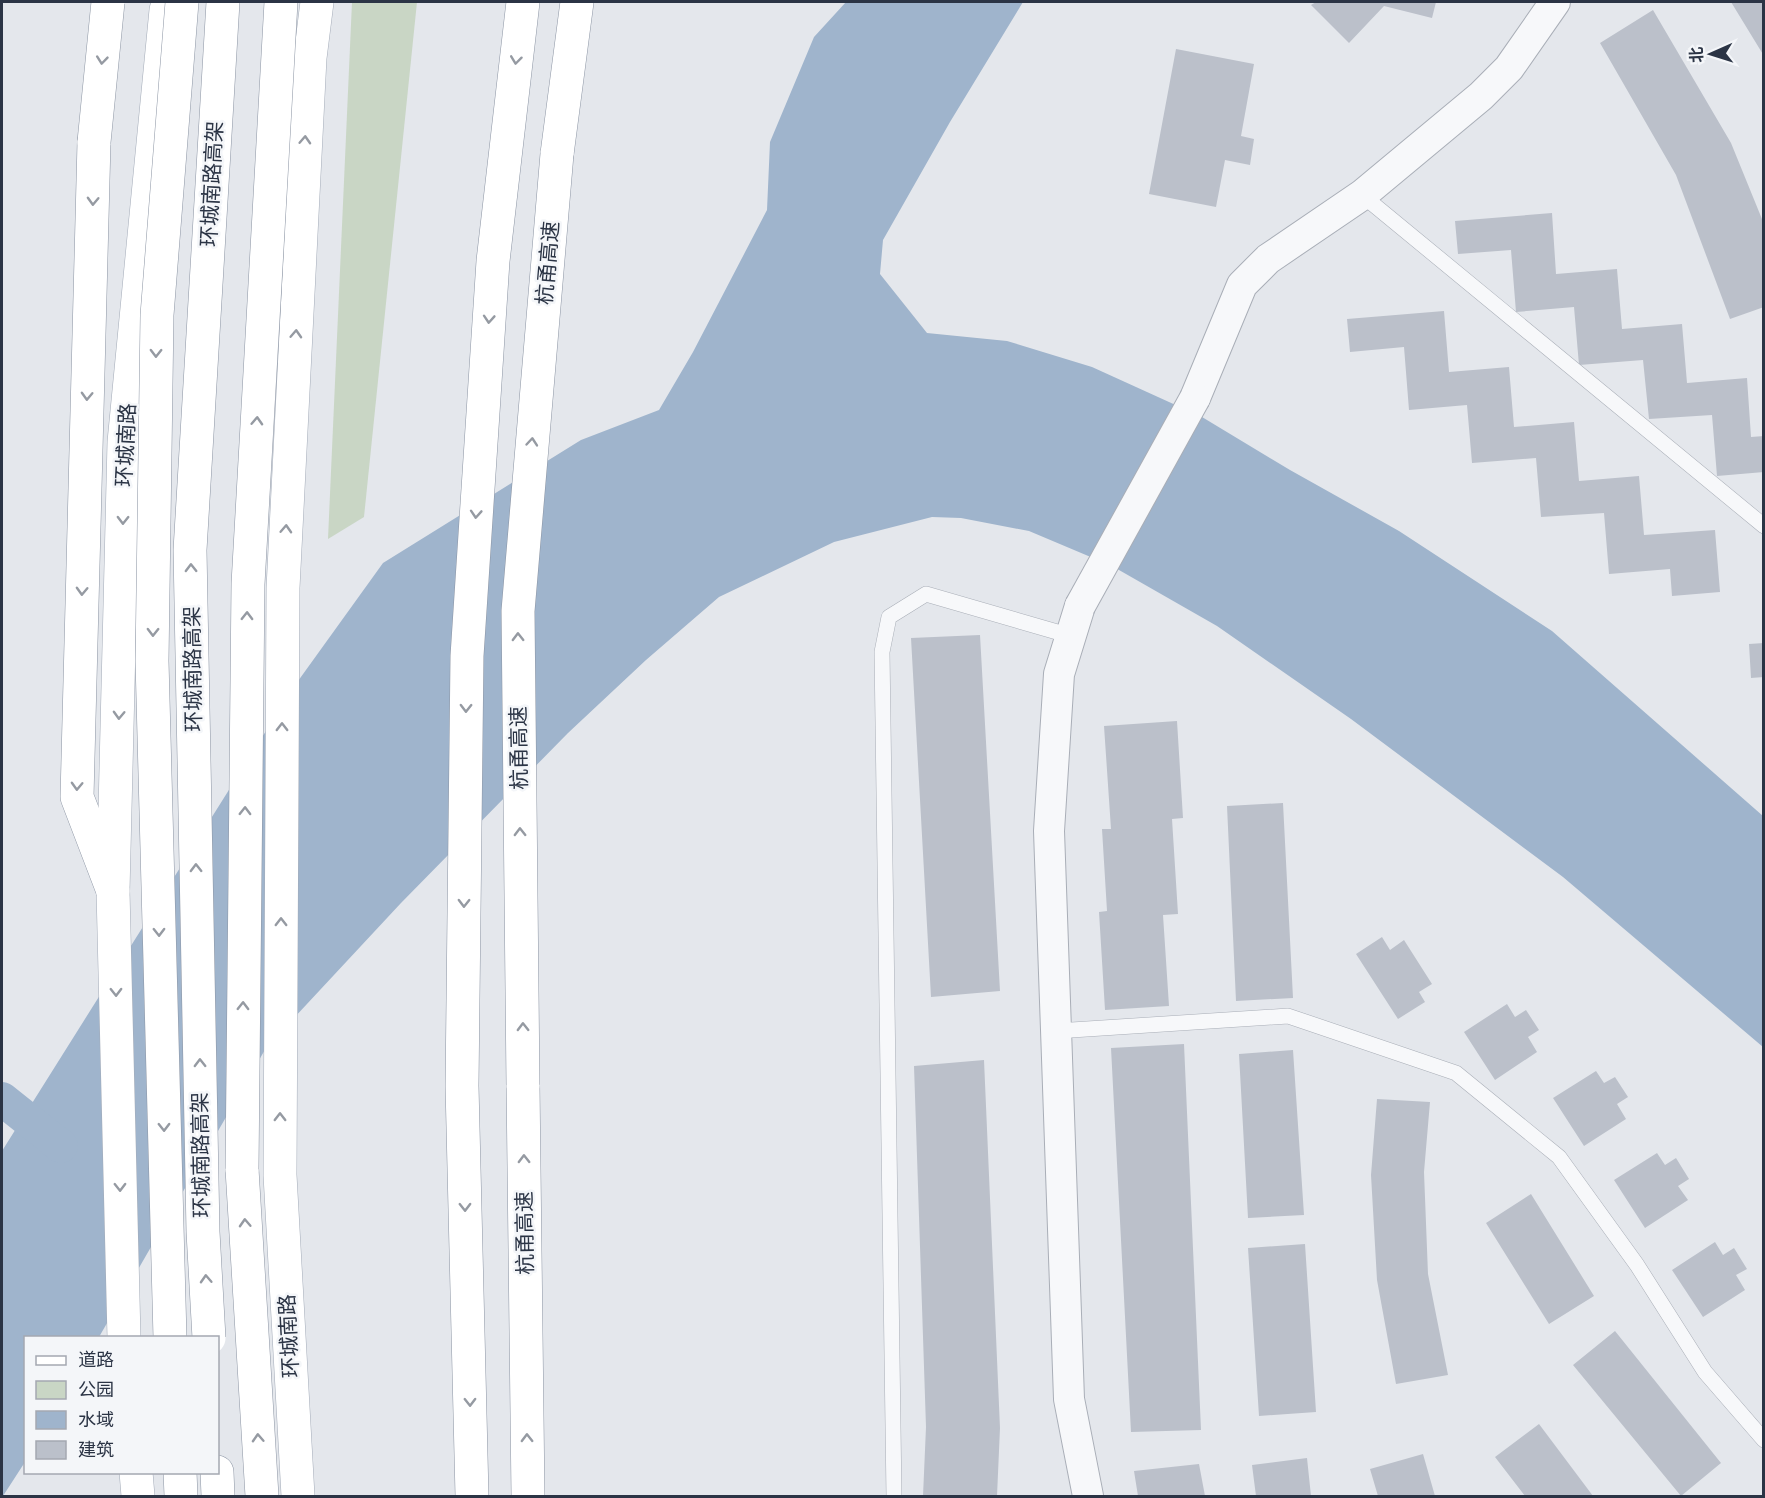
<svg xmlns="http://www.w3.org/2000/svg" width="1765" height="1498" font-family="'Fira Sans','Noto Sans SC',sans-serif">
<style>
.green{fill:#c9d6c5}
.water{fill:#9fb4cc}
.lines{fill:none;stroke-linecap:round;stroke-linejoin:round}
.canal{stroke:#9fb4cc;stroke-width:34}
.building{fill:#bbc0ca}
.service-casing{stroke:#a9aeb7;stroke-width:16}
.minor-casing{stroke:#a9aeb7;stroke-width:32}
.primary-casing{stroke:#a3abb8;stroke-width:34}
.trunk-casing{stroke:#8b94a3;stroke-width:34}
.motorway-casing{stroke:#8b94a3;stroke-width:34}
.service{stroke:#f7f8fa;stroke-width:15}
.minor{stroke:#f7f8fa;stroke-width:30}
.primary{stroke:#fff;stroke-width:33}
.trunk{stroke:#fff;stroke-width:33}
.motorway{stroke:#fff;stroke-width:33}
.minor-bridge-casing{stroke:#a9aeb7;stroke-width:32;stroke-linecap:butt}
.trunk-bridge-casing{stroke:#8b94a3;stroke-width:34;stroke-linecap:butt}
.motorway-bridge-casing{stroke:#8b94a3;stroke-width:34;stroke-linecap:butt}
.minor-bridge{stroke:#f7f8fa;stroke-width:30}
.trunk-bridge{stroke:#fff;stroke-width:33}
.motorway-bridge{stroke:#fff;stroke-width:33}
.oneway{stroke:#959aa2}
.labels{text-anchor:middle;stroke-width:5;stroke-linejoin:round;paint-order:stroke}
.street-label{font-size:21px;fill:#2b3445;stroke:#f4f6f9}
</style>
<rect width="100%" height="100%" fill="#e4e7ec"/>
<path class="green" d="M352 2H417L364 517 328 539Z"/>
<path class="water" d="M846 2H1023L950 122 883 240 880 274 927 333 1007 341 1092 367 1202 417 1290 470 1399 531 1552 631 1763 816V1047L1563 877 1351 719 1217 626 1112 566 1029 531 961 518 932 517 834 542 719 597 646 660 568 733 401 903 266 1048 99 1337 26 1338 25 1462 3 1496H2V1151L293 688 383 563 581 440 659 410 693 352 767 210 770 142 814 37Z"/>
<g class="lines">
<path class="canal" d="M2 1099 61 1146"/>
</g>
<path class="building" d="M1316 2H1436L1432 18 1384 6 1349 43 1311 5Z
M1731 2H1764V56Z
M1653 10 1731 143 1764 224V307L1730 319 1676 175 1600 43Z
M1176 49 1254 64 1241 136 1254 139 1250 165 1225 160 1216 207 1149 194Z
M1552 213 1556 274 1617 269 1622 329 1682 324 1687 383 1747 378 1751 437 1764 436V472L1717 476 1712 415 1649 419 1643 360 1579 365 1574 307 1516 312 1511 250 1458 254 1455 221Z
M1444 311 1449 372 1509 367 1514 427 1574 422 1579 481 1639 476 1644 535 1715 530 1720 592 1672 596 1670 569 1609 574 1604 513 1541 517 1536 458 1472 463 1467 405 1409 410 1404 347 1350 352 1347 319Z
M980 635 1000 991 931 997 911 638Z
M1764 643V677L1751 678 1749 644Z
M1177 721 1183 818 1172 819 1178 914 1163 915 1169 1006 1105 1010 1099 912 1107 911 1102 829H1111L1104 726Z
M1283 803 1293 998 1236 1001 1227 806Z
M1382 937 1390 950 1404 940 1432 984 1419 992 1425 1002 1398 1019 1356 954Z
M1507 1004 1515 1017 1526 1010 1539 1030 1528 1037 1537 1052 1495 1080 1464 1032Z
M1184 1044 1201 1430 1131 1432 1111 1048Z
M1293 1050 1304 1215 1248 1218 1239 1054Z
M984 1060 1000 1428 997 1496H923L926 1427 914 1066Z
M1596 1071 1604 1083 1615 1077 1628 1097 1617 1104 1626 1119 1584 1146 1553 1098Z
M1377 1099 1430 1102 1424 1172 1428 1274 1448 1375 1396 1384 1377 1280 1371 1175Z
M1657 1153 1665 1165 1676 1158 1689 1179 1678 1186 1688 1200 1645 1228 1614 1180Z
M1531 1194 1594 1296 1549 1324 1486 1223Z
M1715 1242 1723 1255 1734 1248 1747 1269 1736 1275 1745 1290 1703 1317 1672 1270Z
M1305 1244 1316 1412 1259 1416 1248 1248Z
M1615 1331 1721 1463 1681 1496 1573 1365Z
M1539 1424 1593 1496H1525L1495 1457Z
M1423 1454 1435 1496H1378L1370 1469Z
M1307 1458 1311 1496H1256L1252 1465Z
M1199 1464 1205 1496H1138L1134 1471Z"/>
<g class="lines">
<defs>
<path id="service" d="M1362 195 1764 526
M1056 1031 1288 1016 1456 1073 1559 1157 1637 1265 1705 1372 1764 1440
M894 1496 882 652 889 617 926 594 1071 636"/>
<path id="minor" d="M1195 398 1242 285 1268 259 1362 195 1481 96 1509 68 1555 2
M1080 606 1059 674 1049 831 1069 1399 1088 1496"/>
<path id="primary" d="M124 1338 113 891 124 442 166 10
M136 1472 138 1496
M298 1496 280 1175 283 588 310 58 317 2"/>
<path id="trunk" d="M94 142 77 797 113 891
M242 1169 262 1496
M180 1472 181 1496
M217 1472 218 1496"/>
<path id="motorway" d="M557 154 577 2
M523 1085 528 1496
M472 1496 462 1086 467 656 493 261 523 2"/>
</defs>
<use href="#service" class="service-casing"/>
<use href="#minor" class="minor-casing"/>
<use href="#primary" class="primary-casing"/>
<use href="#trunk" class="trunk-casing"/>
<use href="#motorway" class="motorway-casing"/>
<use href="#service" class="service"/>
<use href="#minor" class="minor"/>
<use href="#primary" class="primary"/>
<use href="#trunk" class="trunk"/>
<use href="#motorway" class="motorway"/>
<defs>
<path id="minor-bridge" d="M1080 606 1195 398"/>
<path id="trunk-bridge" d="M94 142 108 2
M242 1169 248 584 281 2
M170 1338 152 661 157 315 182 2
M209 1338 203 1232 190 550 223 2"/>
<path id="motorway-bridge" d="M523 1085 518 611 557 154"/>
</defs>
<use href="#minor-bridge" class="minor-bridge-casing"/>
<use href="#trunk-bridge" class="trunk-bridge-casing"/>
<use href="#motorway-bridge" class="motorway-bridge-casing"/>
<use href="#minor-bridge" class="minor-bridge"/>
<use href="#trunk-bridge" class="trunk-bridge"/>
<use href="#motorway-bridge" class="motorway-bridge"/>
</g>
<defs><path id="oneway-chevron" d="M-2-3.5L2.5 0L-2 3.5" fill="none" stroke-width="1.6" stroke-linecap="round" stroke-linejoin="round" transform="scale(1.5)"/></defs>
<g class="oneway">
<use href="#oneway-chevron" transform="translate(102 60) rotate(96)"/>
<use href="#oneway-chevron" transform="translate(516 60) rotate(97)"/>
<use href="#oneway-chevron" transform="translate(305 140) rotate(-87)"/>
<use href="#oneway-chevron" transform="translate(93 201) rotate(92)"/>
<use href="#oneway-chevron" transform="translate(489 319) rotate(94)"/>
<use href="#oneway-chevron" transform="translate(296 334) rotate(-87)"/>
<use href="#oneway-chevron" transform="translate(156 353) rotate(91)"/>
<use href="#oneway-chevron" transform="translate(87 396) rotate(92)"/>
<use href="#oneway-chevron" transform="translate(257 421) rotate(-87)"/>
<use href="#oneway-chevron" transform="translate(532 442) rotate(-85)"/>
<use href="#oneway-chevron" transform="translate(476 514) rotate(94)"/>
<use href="#oneway-chevron" transform="translate(123 520) rotate(91)"/>
<use href="#oneway-chevron" transform="translate(286 529) rotate(-87)"/>
<use href="#oneway-chevron" transform="translate(191 568) rotate(-91)"/>
<use href="#oneway-chevron" transform="translate(82 591) rotate(92)"/>
<use href="#oneway-chevron" transform="translate(247 616) rotate(-89)"/>
<use href="#oneway-chevron" transform="translate(153 632) rotate(91)"/>
<use href="#oneway-chevron" transform="translate(518 637) rotate(-91)"/>
<use href="#oneway-chevron" transform="translate(466 708) rotate(91)"/>
<use href="#oneway-chevron" transform="translate(119 715) rotate(92)"/>
<use href="#oneway-chevron" transform="translate(282 727) rotate(-90)"/>
<use href="#oneway-chevron" transform="translate(77 786) rotate(92)"/>
<use href="#oneway-chevron" transform="translate(245 811) rotate(-89)"/>
<use href="#oneway-chevron" transform="translate(520 832) rotate(-91)"/>
<use href="#oneway-chevron" transform="translate(196 868) rotate(-91)"/>
<use href="#oneway-chevron" transform="translate(464 903) rotate(91)"/>
<use href="#oneway-chevron" transform="translate(281 922) rotate(-90)"/>
<use href="#oneway-chevron" transform="translate(159 932) rotate(89)"/>
<use href="#oneway-chevron" transform="translate(116 992) rotate(89)"/>
<use href="#oneway-chevron" transform="translate(243 1006) rotate(-89)"/>
<use href="#oneway-chevron" transform="translate(523 1027) rotate(-91)"/>
<use href="#oneway-chevron" transform="translate(200 1063) rotate(-91)"/>
<use href="#oneway-chevron" transform="translate(280 1117) rotate(-90)"/>
<use href="#oneway-chevron" transform="translate(164 1127) rotate(89)"/>
<use href="#oneway-chevron" transform="translate(524 1159) rotate(-91)"/>
<use href="#oneway-chevron" transform="translate(120 1187) rotate(89)"/>
<use href="#oneway-chevron" transform="translate(465 1207) rotate(89)"/>
<use href="#oneway-chevron" transform="translate(245 1223) rotate(-93)"/>
<use href="#oneway-chevron" transform="translate(206 1279) rotate(-93)"/>
<use href="#oneway-chevron" transform="translate(470 1402) rotate(89)"/>
<use href="#oneway-chevron" transform="translate(258 1438) rotate(-93)"/>
<use href="#oneway-chevron" transform="translate(527 1438) rotate(-91)"/>
</g>
<g class="labels">
<g class="street-label">
<text transform="translate(212 184) rotate(-87)" y="7">环城南路高架</text>
<text transform="translate(548 263) rotate(-85)" y="7">杭甬高速</text>
<text transform="translate(126 445) rotate(-87)" y="7">环城南路</text>
<text transform="translate(193 669) rotate(-91)" y="7">环城南路高架</text>
<text transform="translate(519 748) rotate(-91)" y="7">杭甬高速</text>
<text transform="translate(201 1155) rotate(-91)" y="7">环城南路高架</text>
<text transform="translate(525 1233) rotate(-91)" y="7">杭甬高速</text>
<text transform="translate(289 1336) rotate(-93)" y="7">环城南路</text>
</g>
</g>
<rect width="1765" height="1498" fill="none" stroke="#2b3445" stroke-width="6"/>
<rect x="24" y="1336" width="195" height="138" fill="#f4f6f9" stroke="#a4a8b1" stroke-width="1.5"/>
<rect x="36" y="1356" width="30" height="9" fill="#ffffff" stroke="#a4a8b1" stroke-width="1.5"/>
<text x="78" y="1366" font-size="18" fill="#2b3445">道路</text>
<rect x="36" y="1381" width="30" height="18" fill="#c9d6c5" stroke="#a4a8b1" stroke-width="1.5"/>
<text x="78" y="1396" font-size="18" fill="#2b3445">公园</text>
<rect x="36" y="1411" width="30" height="18" fill="#9fb4cc" stroke="#a4a8b1" stroke-width="1.5"/>
<text x="78" y="1426" font-size="18" fill="#2b3445">水域</text>
<rect x="36" y="1441" width="30" height="18" fill="#bbc0ca" stroke="#a4a8b1" stroke-width="1.5"/>
<text x="78" y="1456" font-size="18" fill="#2b3445">建筑</text>
<g transform="translate(1711 54) rotate(267)" stroke="#f4f6f9" stroke-width="4.5" paint-order="stroke">
<path d="M0-4.5L10 22L0 15L-10 22Z" fill="#2b3445"/>
<text y="-9" font-size="16" font-weight="bold" text-anchor="middle" fill="#2b3445">北</text>
</g>
</svg>
